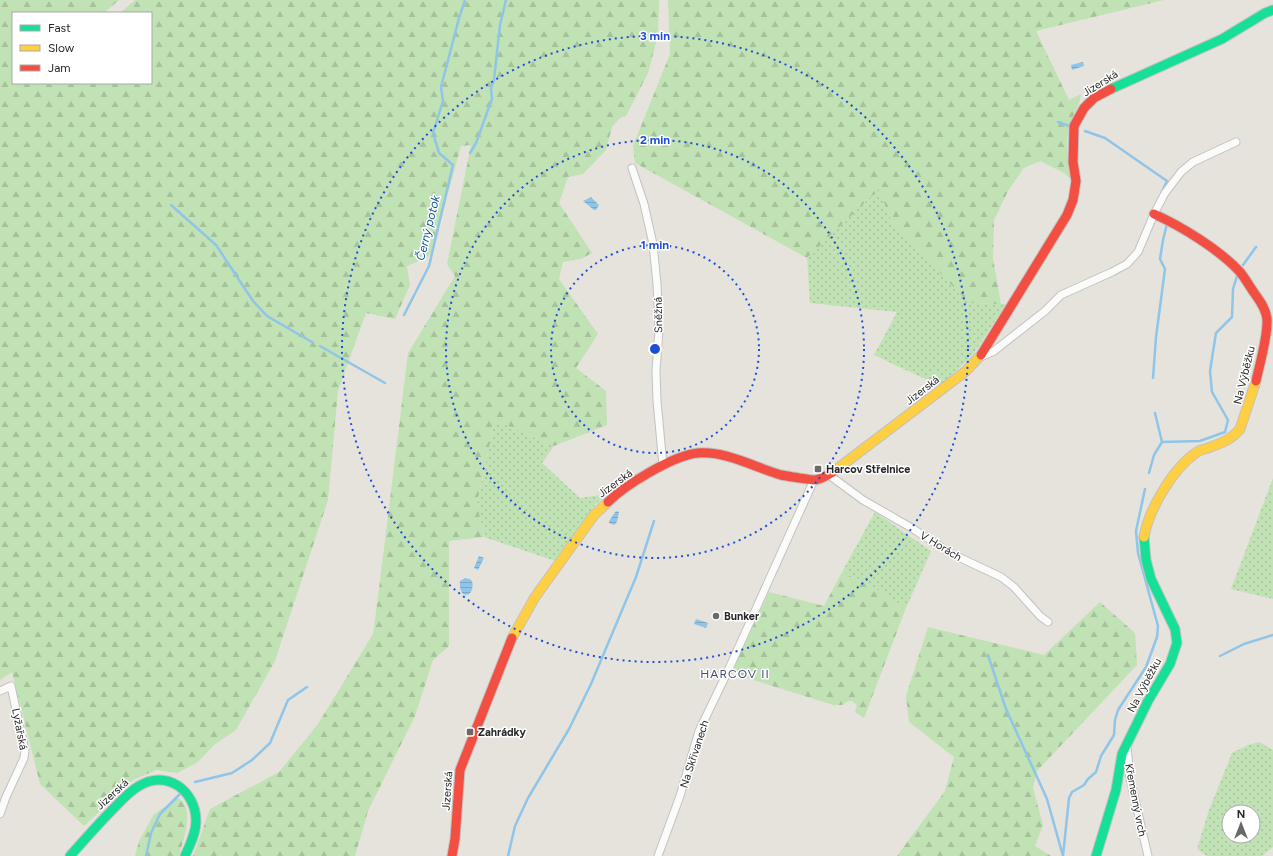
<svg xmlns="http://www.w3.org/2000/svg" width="1273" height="856" font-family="Figtree,sans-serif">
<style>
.grass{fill:url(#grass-dots);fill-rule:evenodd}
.forest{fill:url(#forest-firs)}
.water{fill:url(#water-rules)}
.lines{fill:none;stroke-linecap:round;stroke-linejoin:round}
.stream{stroke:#8ec5e9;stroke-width:2.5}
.street-casing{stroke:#c3c2c2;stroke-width:9}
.fast-casing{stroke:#c3c2c2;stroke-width:11}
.slow-casing{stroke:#c3c2c2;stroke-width:11}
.jam-casing{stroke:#c3c2c2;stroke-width:11}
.street{stroke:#fbfbfa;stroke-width:7}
.fast{stroke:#16e098;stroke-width:9}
.slow{stroke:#ffcf43;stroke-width:9}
.jam{stroke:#f24e42;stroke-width:9}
.ring{fill:none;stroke:#1d4ed8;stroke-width:2;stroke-dasharray:2 4}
.poi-dot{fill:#6a6966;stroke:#fff;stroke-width:1.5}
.labels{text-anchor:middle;stroke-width:3;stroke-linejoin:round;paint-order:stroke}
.street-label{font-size:11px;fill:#272727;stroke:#fff}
.poi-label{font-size:11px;font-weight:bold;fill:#272727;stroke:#fff;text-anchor:start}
.water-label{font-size:12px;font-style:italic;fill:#0c5396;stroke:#fff}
.neighbourhood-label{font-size:12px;letter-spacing:1px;fill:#484a77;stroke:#fff}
.centre{fill:#1d4ed8;stroke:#fff;stroke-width:2}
.ring-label{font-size:12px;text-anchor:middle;font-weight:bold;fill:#1d4ed8;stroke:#fff;stroke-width:3;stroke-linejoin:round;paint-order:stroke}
</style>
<defs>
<pattern id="grass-dots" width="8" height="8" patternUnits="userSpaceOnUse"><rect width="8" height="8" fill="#c1e2b4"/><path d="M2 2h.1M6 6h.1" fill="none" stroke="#a6c29b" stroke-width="1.8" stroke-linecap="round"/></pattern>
<pattern id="forest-firs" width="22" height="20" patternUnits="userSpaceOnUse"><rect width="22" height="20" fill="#c1e2b4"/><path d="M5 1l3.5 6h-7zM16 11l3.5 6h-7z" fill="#a6c29b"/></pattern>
<pattern id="water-rules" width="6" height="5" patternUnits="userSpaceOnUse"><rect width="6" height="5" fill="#8ec5e9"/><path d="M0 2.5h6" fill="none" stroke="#7aa9c8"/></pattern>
</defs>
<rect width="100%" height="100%" fill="#e6e3dc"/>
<path class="grass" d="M879 188 892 223 969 303 1006 304 973 355 940 386 874 355 897 312 810 303 807 258Z
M495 420 554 446 542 463 580 498 607 494 595 505 555 561 484 537 477 503Z
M1273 478V599L1231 589Z
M875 512 931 551 906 608 876 589 842 572Z
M1259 742 1273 750V847L1262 856H1207L1197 849 1209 810 1232 753 1248 745ZM1229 812H1253V836H1229Z"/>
<path class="forest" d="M0 0H119L104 13H13V83H151V13H120L135 0H659L658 35 648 73 626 116 620 118 612 127 606 150 583 174 568 177 559 203 592 253 581 259 563 262 559 279 598 334 576 368 606 391 607 425 554 446 495 420 477 503 484 537 449 541V646L433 660 415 716 368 811 355 856H193L210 809 279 772 318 724 373 634 378 597 408 353 455 276 447 264 471 145 461 146 433 248 428 257 407 266 410 285 395 319 366 313 338 391 328 500 275 661 236 730 214 745 198 762 177 773 156 770 133 780 84 826 40 784 12 672 0 680Z
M668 0H1164L1036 31 1069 100 1081 94C1079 108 1074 112 1070 124 1065 135 1068 165 1070 178L1064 173 1040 161 1024 168 1008 191 994 220 993 258 1001 304 969 303 892 223 879 189 807 258 635 163 633 146 670 54Z
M842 572 876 589 906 608 864 718 855 712 857 705 852 701H848L842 705H833L731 673 769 592 824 606Z
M1100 602 1135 633 1137 665 1037 771 1033 788 1043 825 1035 846 1051 856H897L945 791 954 757 909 722 906 696 928 627 1044 655Z
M178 798C196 808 183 840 179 856H135L139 841 154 814Z"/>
<path class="water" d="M1083 62 1084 66 1072 70 1071 65Z
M591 197 599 205 596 210H594L583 201Z
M616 511 619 512 617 522 614 525 609 523V521Z
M479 556 484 558 478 570 474 568Z
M465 578 470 579 472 581C476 597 458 602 460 581Z
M696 619 708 623 706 628 694 624Z"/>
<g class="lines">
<path class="stream" d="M1058 122 1069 126
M1085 131 1105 138 1167 181 1161 194
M470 153 476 143 492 99 491 88 494 80 500 25 506 0
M171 205 216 245 253 301 267 316 312 342
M1243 265 1256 247
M404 315 429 266 453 165 439 153 433 133 443 101 441 87 459 18 465 0
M320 346 385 383
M1153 378 1156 337 1165 269 1160 259 1163 240 1167 224
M1155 413 1162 442
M1149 473 1154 455 1162 442 1200 441 1225 432 1228 420 1212 392 1210 371 1216 333 1232 317 1233 289 1237 276
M988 655 1006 709 1047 799 1063 856
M1220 656 1244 644 1273 635
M195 782 232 773 252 760 270 743 288 700 307 687
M146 856 151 833 160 814 181 793
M508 856 515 826 528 798 569 729 591 684 636 577 654 521
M1063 856 1069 798 1072 792 1084 785 1088 779 1096 772 1101 756 1114 735 1115 720 1118 710 1146 667 1157 637 1158 626 1138 553 1136 531 1145 489"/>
<defs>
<path id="street" d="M632 168 644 204 653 244 657 284 659 331 656 370 657 401 663 465
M981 357 994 351 1045 311 1061 295 1112 272 1127 264 1138 252 1154 214 1165 193 1181 172 1193 162 1236 142
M829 475 863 500 910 527 952 554 1001 577 1014 587 1040 616 1048 622
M0 691 11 686 25 751 24 758 6 797 0 814
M1127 746 1130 778 1148 856
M658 856 680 796 699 731 727 673 814 480"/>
<path id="fast" d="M1111 89 1222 39 1265 13 1273 10
M70 856C85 839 100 822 116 806 123 799 130 791 139 786 166 769 196 790 196 821 196 833 190 845 185 856
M1096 856 1116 790 1122 754 1148 701 1170 664 1177 643 1175 629 1151 579 1146 560 1144 537"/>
<path id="slow" d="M833 472 966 371 981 355
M1144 537C1149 509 1173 468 1197 452 1200 450 1205 449 1208 448 1221 443 1231 440 1240 429L1256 381
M512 638 535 597 594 515 608 502"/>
<path id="jam" d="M1154 214C1181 226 1220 250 1240 272 1245 278 1250 287 1255 294 1260 301 1266 309 1267 319 1268 336 1260 363 1256 381
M981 355 1067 215 1073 200 1076 181 1073 162 1074 126 1084 108 1094 98 1111 89
M608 502C625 485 674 455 698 453 726 451 754 467 781 475 786 476 793 477 799 478 803 478 809 480 814 480 820 480 828 475 833 472
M452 856 455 839 460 770 512 638"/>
</defs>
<use href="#street" class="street-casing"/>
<use href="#fast" class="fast-casing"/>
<use href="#slow" class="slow-casing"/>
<use href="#jam" class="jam-casing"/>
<use href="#street" class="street"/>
<use href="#fast" class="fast"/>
<use href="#slow" class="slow"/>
<use href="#jam" class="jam"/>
</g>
<g class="ring">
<circle cx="655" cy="349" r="104"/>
<circle cx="655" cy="349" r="209"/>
<circle cx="655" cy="349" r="313"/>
</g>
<g class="poi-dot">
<rect x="814" y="465" width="8" height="8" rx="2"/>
<circle cx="716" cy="616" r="4"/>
<rect x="466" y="728" width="8" height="8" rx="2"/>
</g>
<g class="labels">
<g class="street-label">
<text transform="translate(1100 83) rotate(-32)" y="4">Jizerská</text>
<text transform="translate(658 315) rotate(-91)" y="4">Sněžná</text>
<text transform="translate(1244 375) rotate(-76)" y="4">Na Výběžku</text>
<text transform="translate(922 390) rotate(-38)" y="4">Jizerská</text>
<text transform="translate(615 483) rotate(-36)" y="4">Jizerská</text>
<text transform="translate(941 546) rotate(31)" y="4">V Horách</text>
<text transform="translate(1144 685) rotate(-62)" y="4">Na Výběžku</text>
<text transform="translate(20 729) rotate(79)" y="4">Lyžařská</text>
<text transform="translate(694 754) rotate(-72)" y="4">Na Skřivanech</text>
<text transform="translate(447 791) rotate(-86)" y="4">Jizerská</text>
<text transform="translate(112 794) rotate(-43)" y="4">Jizerská</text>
<text transform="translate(1136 800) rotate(79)" y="4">Křemenný vrch</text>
</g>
<g class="poi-label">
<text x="826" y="473">Harcov Střelnice</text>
<text x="724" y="620">Bunker</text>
<text x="478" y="736">Zahrádky</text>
</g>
<g class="water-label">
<text transform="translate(428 228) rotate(-76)" y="4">Černý potok</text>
</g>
<g class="neighbourhood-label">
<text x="735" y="678">HARCOV II</text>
</g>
</g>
<circle cx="655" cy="349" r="6" class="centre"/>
<g class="ring-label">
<text x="655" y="40">3 min</text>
<text x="655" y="144">2 min</text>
<text x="655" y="249">1 min</text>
</g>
<rect x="12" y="12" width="140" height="72" fill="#ffffff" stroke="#a9a9a9"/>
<rect x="20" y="25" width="20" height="6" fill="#16e098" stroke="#a9a9a9"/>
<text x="48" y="32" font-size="12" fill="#272727">Fast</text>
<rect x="20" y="45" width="20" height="6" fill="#ffcf43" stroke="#a9a9a9"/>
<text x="48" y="52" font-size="12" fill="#272727">Slow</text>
<rect x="20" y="65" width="20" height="6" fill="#f24e42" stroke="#a9a9a9"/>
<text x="48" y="72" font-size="12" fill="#272727">Jam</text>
<g transform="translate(1241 824)"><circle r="19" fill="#ffffff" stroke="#a9a9a9"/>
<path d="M0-3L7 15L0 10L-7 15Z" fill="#6a6966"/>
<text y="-6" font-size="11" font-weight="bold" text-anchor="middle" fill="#272727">N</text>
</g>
</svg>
